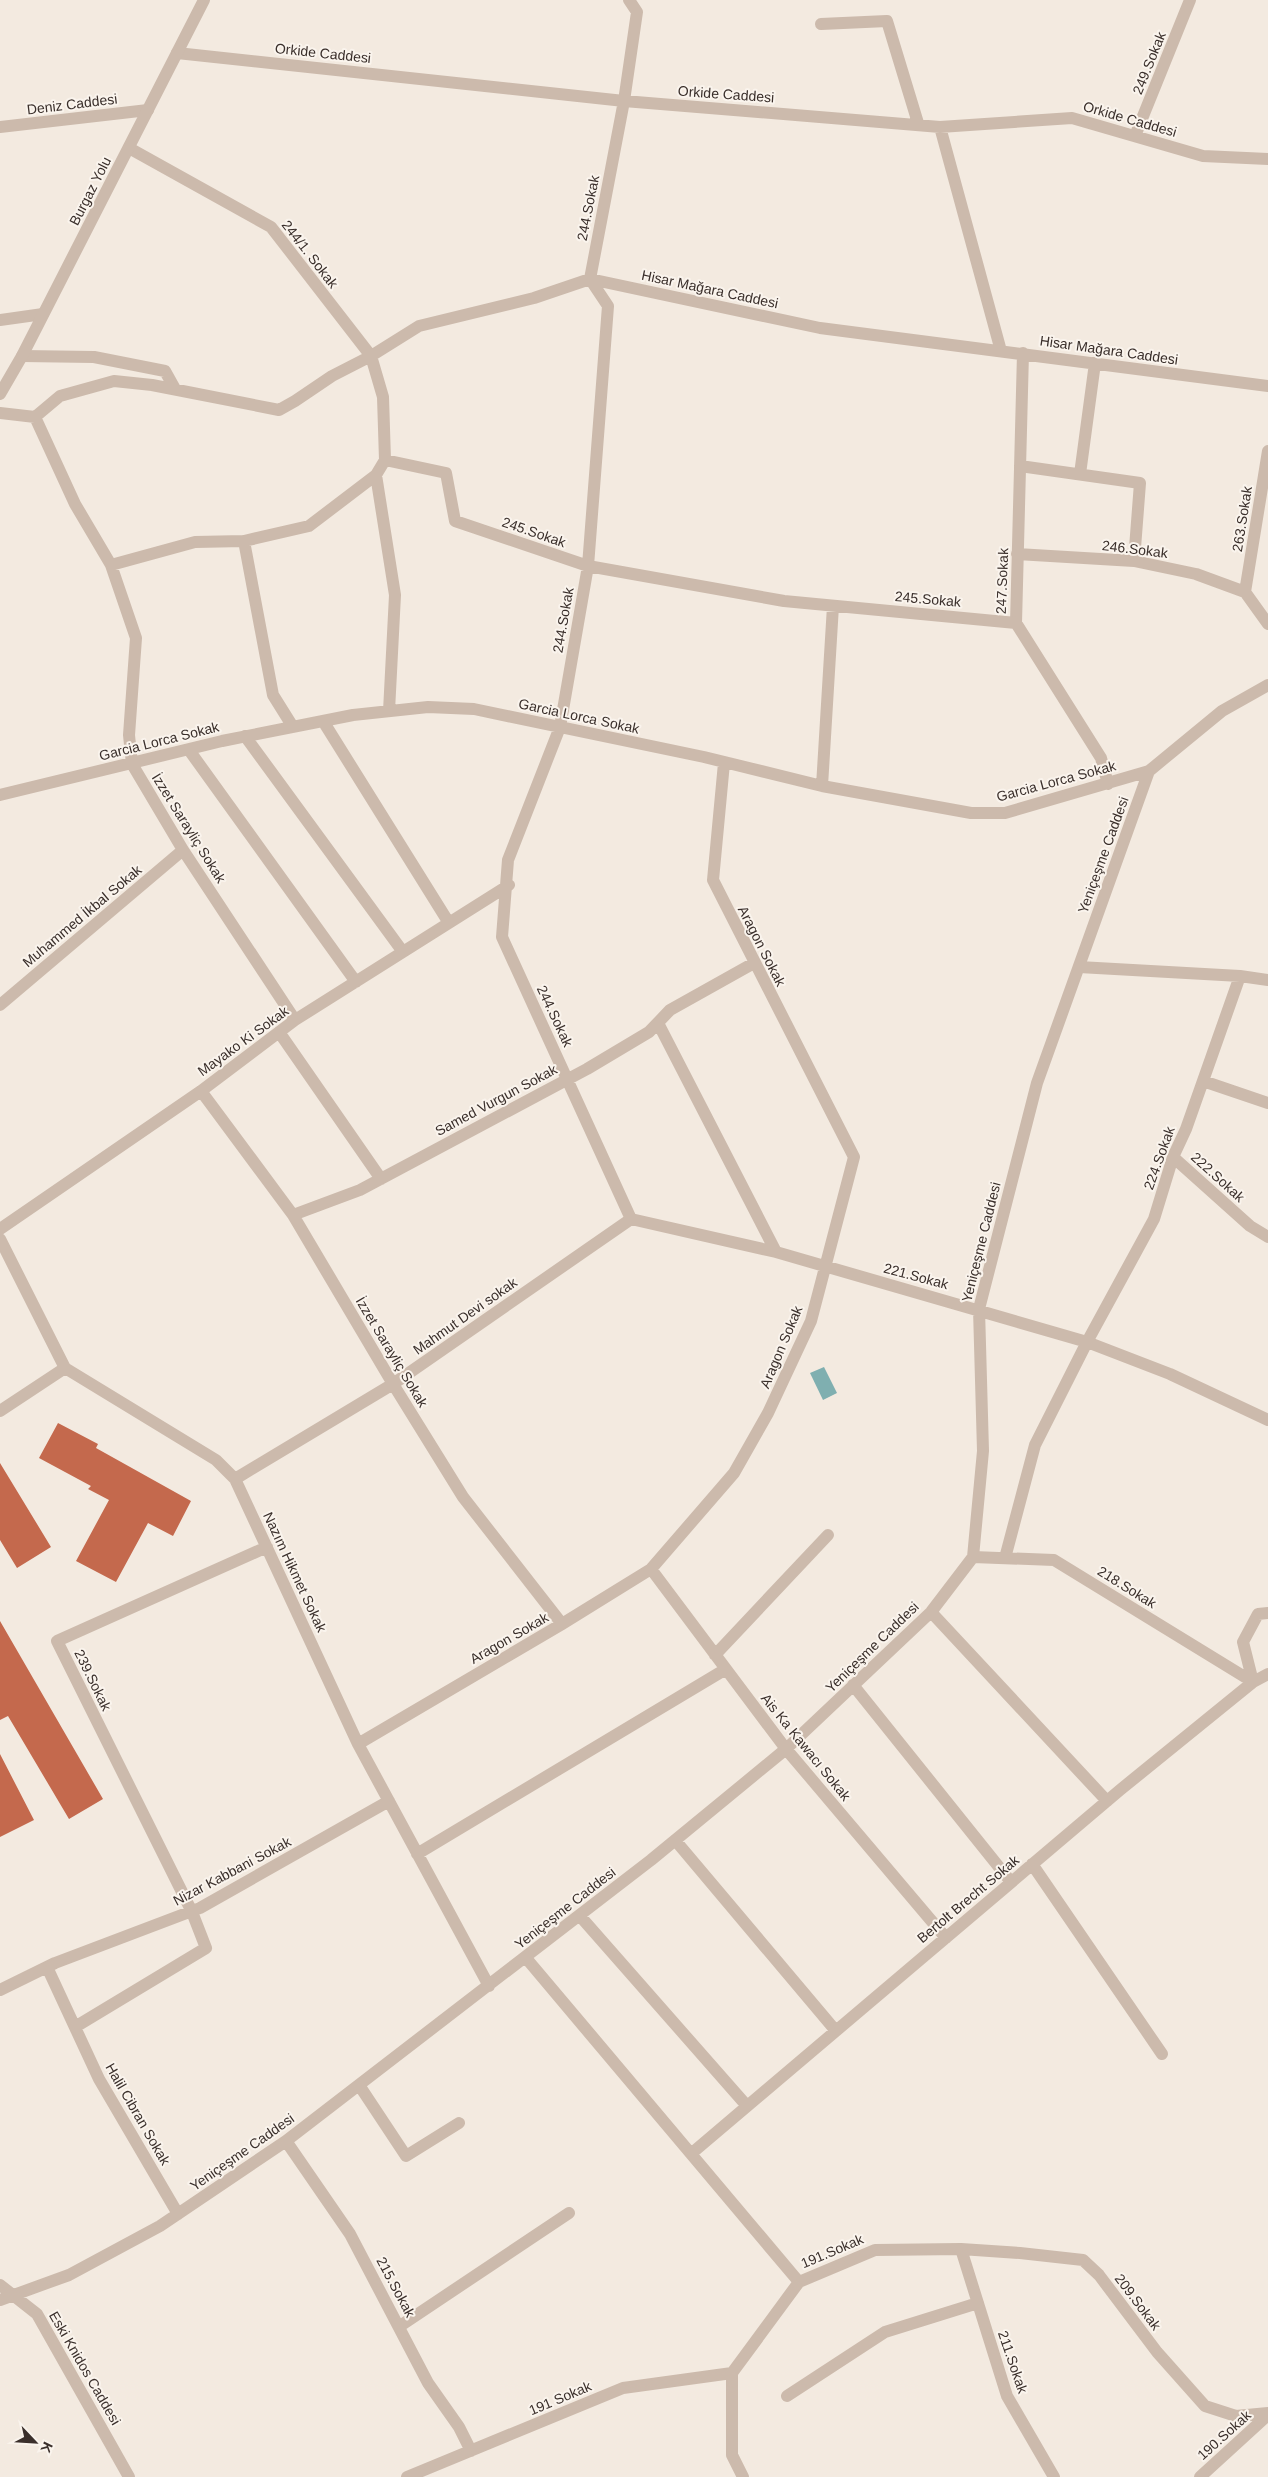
<svg xmlns="http://www.w3.org/2000/svg" width="1268" height="2477" font-family="Arial,sans-serif">
<style>
.water{fill:#7fafb0}
.building{fill:#c4694d}
.lines{fill:none;stroke-linecap:round;stroke-linejoin:round}
.minor{stroke:#ccbaac;stroke-width:12}
.tertiary{stroke:#ccbaac;stroke-width:12}
.labels{text-anchor:middle;stroke-width:4;stroke-linejoin:round;paint-order:stroke}
.street-label{font-size:14px;fill:#3a2f2b;stroke:#faf4ed}
</style>
<rect width="100%" height="100%" fill="#f3eae0"/>
<path class="water" d="M824 1367 837 1393 823 1400 810 1373Z"/>
<path class="building" d="M58 1423 98 1444 96 1448 191 1501 173 1536 148 1523 116 1582 76 1561 109 1500 88 1489 91 1486 39 1458Z
M0 1463 51 1547 17 1568 0 1540Z
M0 1621 103 1799 69 1819 8 1716 0 1720Z
M0 1754 34 1820 0 1837Z"/>
<g class="lines">
<path class="minor" d="M629 0 637 12 624 101 590 279 608 306 588 566 560 727 508 860 502 937 631 1219
M821 24 887 21 918 123
M177 53 624 101 940 127 1072 118 1203 156 1268 159
M0 127 148 110
M940 127 1001 351
M1135 136 1190 0
M129 148 271 227 371 356 383 397 385 460
M0 320 43 314
M1023 353 1016 623 1101 758 1108 784
M22 356 94 357 165 371 175 389
M0 413 35 417 75 504 111 565 136 638 129 735 132 764 183 850 295 1020
M35 417 60 396 114 381 152 385 279 410 295 401 332 376 371 356 419 326 534 298 590 279 820 328 1268 386
M1020 466 1140 483 1134 561
M1080 474 1095 363
M376 475 395 595 389 711
M244 541 273 695 293 727
M1017 554 1134 561 1196 574 1245 592
M111 565 195 542 244 541 309 526 376 475 385 460 446 473 455 521 588 566 784 601 1016 623
M1245 592 1268 451
M1245 592 1268 624
M323 721 449 923
M245 736 403 952
M189 750 356 982
M822 786 833 606
M0 795 222 741 353 715 428 707 474 709 704 757 822 786 971 813H1005L1149 771
M1079 967 1240 976 1268 980
M0 1005 183 850
M658 1023 776 1252
M279 1032 381 1179
M1203 1081 1268 1103
M201 1091 293 1215 393 1384 463 1497 562 1624
M1173 1157 1250 1226 1268 1237
M293 1215 360 1190 587 1069 649 1032 670 1010 754 963
M631 1219 776 1252 1087 1342 1170 1374 1268 1420
M0 1229 201 1091 295 1020 509 885
M0 1239 65 1368 216 1460 235 1479 358 1744 489 1986
M0 1411 65 1368
M235 1479 393 1384 631 1219
M973 1557 1054 1560 1253 1682
M1005 1558 1035 1445 1087 1342 1154 1219 1173 1157 1186 1129 1240 976
M651 1569 786 1749 946 1938
M931 1612 1107 1801
M715 1655 828 1535
M1253 1682 1243 1642 1258 1614 1268 1613
M853 1685 1011 1882
M358 1744 562 1624 651 1569 734 1473 768 1413 811 1321 854 1157 713 880 724 763
M675 1840 836 2031
M417 1854 726 1669
M1032 1864 1162 2054
M580 1916 747 2106
M526 1958 799 2282
M47 1967 99 2079 178 2214
M0 1990 55 1963 200 1908 389 1801
M75 2027 206 1948 192 1912 57 1641 267 1547
M359 2085 406 2156 459 2123
M286 2141 350 2234 428 2383 459 2427 471 2451
M692 2153 1120 1790 1253 1682 1268 1674
M961 2249 1007 2396 1054 2477
M0 2285 37 2314 129 2477
M0 2300 69 2275 160 2226 286 2141 651 1860 786 1749 931 1612 973 1557 983 1451 979 1309 1037 1083 1149 771 1222 711 1268 685
M400 2326 569 2213
M732 2373 799 2282 875 2250 961 2249 1020 2253 1083 2260 1099 2275 1157 2352 1205 2406 1236 2416 1268 2413
M732 2373V2455L743 2477
M787 2396 885 2332 978 2303
M407 2477 623 2388 732 2373
M1200 2477 1268 2415"/>
<path class="tertiary" d="M0 394 22 356 204 0"/>
</g>
<g class="labels">
<g class="street-label">
<text transform="translate(323 53) rotate(6)" y="5">Orkide Caddesi</text>
<text transform="translate(1149 63) rotate(-68)" y="5">249.Sokak</text>
<text transform="translate(726 94) rotate(4)" y="5">Orkide Caddesi</text>
<text transform="translate(72 104) rotate(-7)" y="5">Deniz Caddesi</text>
<text transform="translate(1130 119) rotate(16)" y="5">Orkide Caddesi</text>
<text transform="translate(90 191) rotate(-63)" y="5">Burgaz Yolu</text>
<text transform="translate(588 208) rotate(-79)" y="5">244.Sokak</text>
<text transform="translate(310 254) rotate(52)" y="5">244/1. Sokak</text>
<text transform="translate(710 289) rotate(12)" y="5">Hisar Mağara Caddesi</text>
<text transform="translate(1109 350) rotate(8)" y="5">Hisar Mağara Caddesi</text>
<text transform="translate(1242 519) rotate(-81)" y="5">263.Sokak</text>
<text transform="translate(534 532) rotate(19)" y="5">245.Sokak</text>
<text transform="translate(1135 549) rotate(7)" y="5">246.Sokak</text>
<text transform="translate(1002 581) rotate(-88)" y="5">247.Sokak</text>
<text transform="translate(928 599) rotate(5)" y="5">245.Sokak</text>
<text transform="translate(563 620) rotate(-80)" y="5">244.Sokak</text>
<text transform="translate(579 716) rotate(12)" y="5">Garcia Lorca Sokak</text>
<text transform="translate(159 741) rotate(-14)" y="5">Garcia Lorca Sokak</text>
<text transform="translate(1056 781) rotate(-15)" y="5">Garcia Lorca Sokak</text>
<text transform="translate(189 828) rotate(58)" y="5">İzzet Sarayliç Sokak</text>
<text transform="translate(1103 855) rotate(-70)" y="5">Yeniçeşme Caddesi</text>
<text transform="translate(82 916) rotate(-40)" y="5">Muhammed İkbal Sokak</text>
<text transform="translate(762 946) rotate(63)" y="5">Aragon Sokak</text>
<text transform="translate(555 1016) rotate(65)" y="5">244.Sokak</text>
<text transform="translate(243 1041) rotate(-36)" y="5">Mayako Ki Sokak</text>
<text transform="translate(496 1100) rotate(-28)" y="5">Samed Vurgun Sokak</text>
<text transform="translate(1159 1158) rotate(-70)" y="5">224.Sokak</text>
<text transform="translate(1218 1177) rotate(42)" y="5">222.Sokak</text>
<text transform="translate(981 1242) rotate(-76)" y="5">Yeniçeşme Caddesi</text>
<text transform="translate(916 1276) rotate(15)" y="5">221.Sokak</text>
<text transform="translate(465 1316) rotate(-35)" y="5">Mahmut Devi sokak</text>
<text transform="translate(781 1347) rotate(-67)" y="5">Aragon Sokak</text>
<text transform="translate(392 1352) rotate(59)" y="5">İzzet Sarayliç Sokak</text>
<text transform="translate(295 1572) rotate(65)" y="5">Nazım Hikmet Sokak</text>
<text transform="translate(1127 1587) rotate(32)" y="5">218.Sokak</text>
<text transform="translate(509 1638) rotate(-30)" y="5">Aragon Sokak</text>
<text transform="translate(872 1647) rotate(-44)" y="5">Yeniçeşme Caddesi</text>
<text transform="translate(93 1680) rotate(64)" y="5">239.Sokak</text>
<text transform="translate(806 1747) rotate(51)" y="5">Ais Ka Kawacı Sokak</text>
<text transform="translate(232 1871) rotate(-28)" y="5">Nizar Kabbani Sokak</text>
<text transform="translate(968 1899) rotate(-40)" y="5">Bertolt Brecht Sokak</text>
<text transform="translate(565 1908) rotate(-38)" y="5">Yeniçeşme Caddesi</text>
<text transform="translate(138 2114) rotate(60)" y="5">Halil Cibran Sokak</text>
<text transform="translate(242 2152) rotate(-35)" y="5">Yeniçeşme Caddesi</text>
<text transform="translate(832 2251) rotate(-23)" y="5">191.Sokak</text>
<text transform="translate(396 2287) rotate(62)" y="5">215.Sokak</text>
<text transform="translate(1138 2302) rotate(53)" y="5">209.Sokak</text>
<text transform="translate(1013 2362) rotate(71)" y="5">211.Sokak</text>
<text transform="translate(85 2368) rotate(60)" y="5">Eski Knidos Caddesi</text>
<text transform="translate(560 2398) rotate(-23)" y="5">191 Sokak</text>
<text transform="translate(1224 2435) rotate(-42)" y="5">190.Sokak</text>
</g>
</g>
<g transform="translate(35 2442) rotate(115)" stroke="#faf4ed" stroke-width="4" paint-order="stroke">
<path d="M0-4L9 19L0 12L-9 19Z" fill="#3a2f2b"/>
<text y="-8" font-size="14" font-weight="bold" text-anchor="middle" fill="#3a2f2b">K</text>
</g>
</svg>
